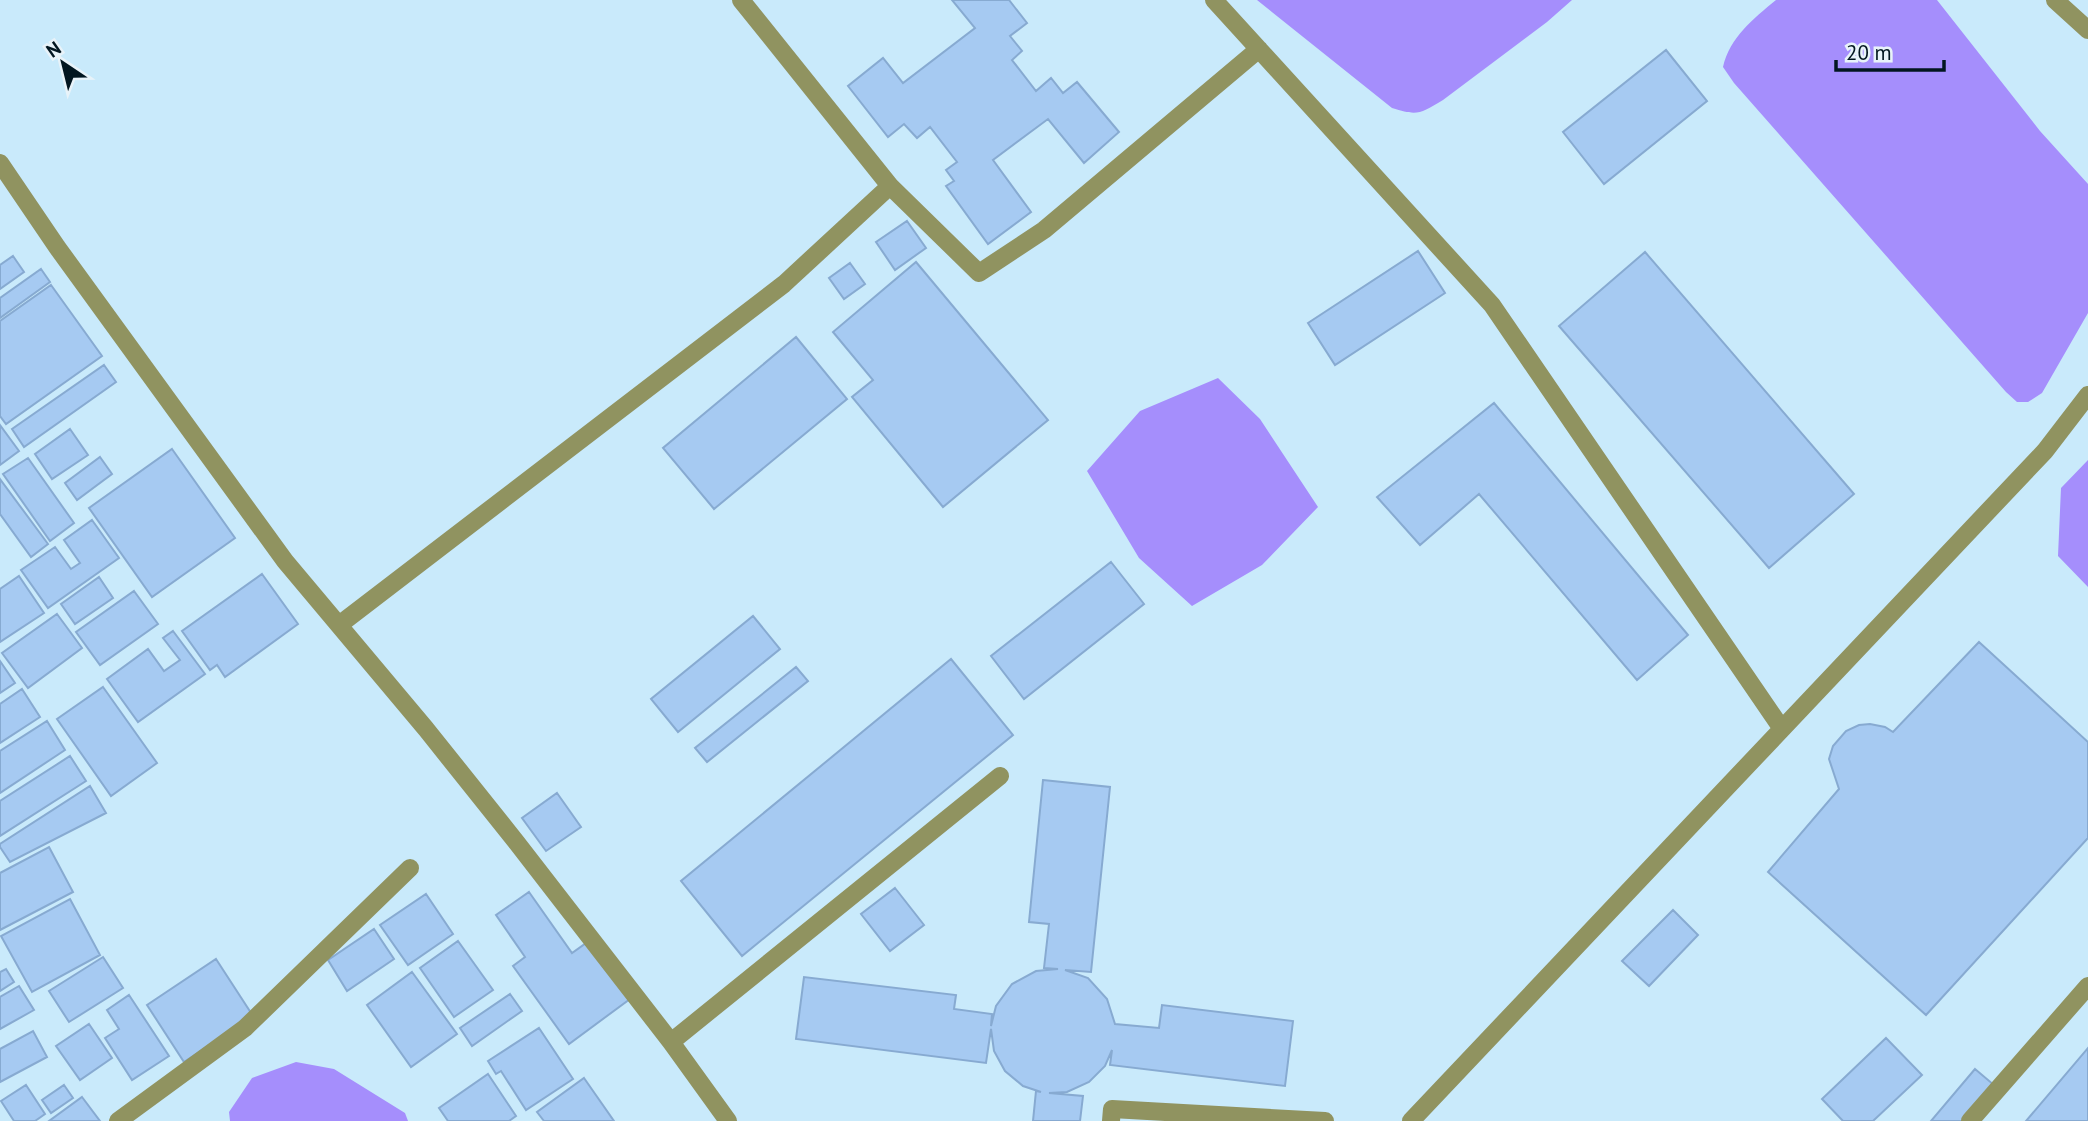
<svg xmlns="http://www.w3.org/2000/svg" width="2088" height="1121" font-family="'PT Sans',sans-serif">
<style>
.water{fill:#a58efc}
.building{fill:#a6caf2;stroke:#87aad1;stroke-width:2}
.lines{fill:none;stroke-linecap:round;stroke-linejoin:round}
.minor{stroke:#909360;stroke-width:18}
</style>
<rect width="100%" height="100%" fill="#c9eafb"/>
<path class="water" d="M1257 0H1572L1547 22 1443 100C1420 114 1417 116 1392 108Z
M1776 0H1937L2040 131 2088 184V313L2042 393 2028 402H2017L2006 392 1734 83 1723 67C1730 37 1753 19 1776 0Z
M1218 378 1260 419 1318 507 1262 565 1192 606 1139 558 1087 471 1140 411Z
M2088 460V587L2058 556 2061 488Z
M296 1062 334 1069 405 1113 408 1121H230L229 1112 252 1078Z"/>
<path class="building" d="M952 0H1009L1027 23 1010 36 1022 51 1012 60 1036 91 1051 78 1063 93 1077 82 1119 132 1084 163 1048 119 993 160 1031 212 988 244 946 186 954 181 946 170 957 162 930 127 917 138 904 124 888 137 848 86 883 58 903 83 975 28Z
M1666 50 1707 101 1604 184 1563 132Z
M907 221 926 248 895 270 876 242Z
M1418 251 1445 293 1335 365 1308 323Z
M1645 252 1854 494 1769 568 1559 326Z
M13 256 24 272 0 289V265Z
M916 262 1048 420 943 507 852 397 873 380 833 332Z
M850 263 865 284 844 299 829 278Z
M41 269 50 282 0 318V298Z
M51 285 102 356 6 424 0 416V321Z
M796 337 847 399 714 509 663 448Z
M104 365 116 382 24 447 12 429Z
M1494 403 1688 635 1637 680 1479 494 1420 545 1377 497Z
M0 425 19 451 0 465Z
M70 429 88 455 52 479 35 454Z
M172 449 235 538 152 597 89 508Z
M100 457 112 474 77 500 65 483Z
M28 458 74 523 50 541 3 474Z
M0 479 48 544 31 557 0 514Z
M92 520 119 558 48 608 21 570 55 547 71 569 80 563 64 540Z
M1111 562 1144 604 1024 699 991 656Z
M262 574 298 624 225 677 217 665 210 670 182 631Z
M19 576 44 613 0 642V589Z
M99 577 113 598 75 624 61 604Z
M134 591 158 624 100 665 76 632Z
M57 614 82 648 28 688 2 653Z
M753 616 780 649 678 732 651 699Z
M173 631 205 674 138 722 107 679 148 649 164 671 180 660 163 638Z
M1979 642 2088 742V838L1926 1015 1768 872 1839 789 1829 759 1833 746 1846 731 1859 725 1870 724 1885 727 1893 732Z
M951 659 1013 735 742 956 681 881Z
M0 661 15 683 0 693Z
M796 667 808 681 707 762 695 748Z
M103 687 157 763 111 796 57 719Z
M22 689 40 717 0 743V704Z
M47 721 65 750 0 793V751Z
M70 756 86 781 0 836V801Z
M1043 780 1110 787 1091 972 1065 970 1088 978 1107 999 1115 1024 1159 1028 1162 1005 1293 1021 1285 1086 1110 1065 1112 1050 1105 1066 1089 1082 1067 1092 1049 1093 1083 1096 1080 1121H1033L1036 1091 1041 1092 1023 1086 1005 1071 994 1051 991 1029 986 1063 796 1039 804 977 956 995 954 1009 992 1014 991 1026 996 1006 1012 984 1036 971 1058 969 1044 968 1049 924 1029 922Z
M90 786 106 813 10 862 0 847V844Z
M557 793 581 827 546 851 522 818Z
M49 847 73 892 0 930V873Z
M895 888 924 925 890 951 861 914Z
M529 892 572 953 589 941 630 999 569 1044 513 966 525 957 496 915Z
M426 894 453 934 408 965 380 925Z
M70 899 100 955 32 992 1 936Z
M1673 910 1698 935 1649 986 1622 961Z
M374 929 394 959 347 991 328 960Z
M458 941 493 990 454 1017 420 968Z
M103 957 123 988 69 1022 49 991Z
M216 959 253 1016 184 1062 147 1005Z
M6 969 14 982 0 991V972Z
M412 972 457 1034 411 1067 367 1005Z
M19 986 34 1010 0 1029V997Z
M510 994 522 1011 472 1046 460 1028Z
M129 995 169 1056 132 1080 105 1038 119 1029 107 1010Z
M89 1024 112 1058 80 1080 56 1046Z
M539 1028 573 1079 526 1110 501 1071 496 1074 488 1061Z
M33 1031 47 1057 0 1082V1049Z
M1886 1038 1922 1075 1873 1121H1843L1822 1099Z
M2088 1048V1121H2026Z
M1975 1069 1994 1085 1964 1121H1931Z
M488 1074 516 1116 509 1121H448L439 1108Z
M584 1078 614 1121H544L537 1112Z
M26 1085 45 1114 35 1121H14L1 1101Z
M64 1085 73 1098 51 1113 42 1100Z
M82 1097 100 1121H49Z"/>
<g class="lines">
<path class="minor" d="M741 0 890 186 979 273 1044 230 1259 49
M1214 0 1492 305 1782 729
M2055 0 2088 30
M0 163 57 247 285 561 426 729 517 843 671 1042 728 1121
M339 625 784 284 890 186
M671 1042 1000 776
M118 1121 245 1028 410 868
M1111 1121 1112 1109 1325 1121
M1411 1121 2045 451 2088 395
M1970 1121 2088 986"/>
</g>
<g transform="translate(63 63) rotate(325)" stroke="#e8f3f9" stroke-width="5" paint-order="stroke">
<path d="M0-5L12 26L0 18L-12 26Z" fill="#021620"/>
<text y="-10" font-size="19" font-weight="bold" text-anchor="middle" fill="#021620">N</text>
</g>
<path d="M1836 60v10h108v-10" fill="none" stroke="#021620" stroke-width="3.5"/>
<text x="1846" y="60" font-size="21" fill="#021620" stroke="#e8f3f9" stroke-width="5" paint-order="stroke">20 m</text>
</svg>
